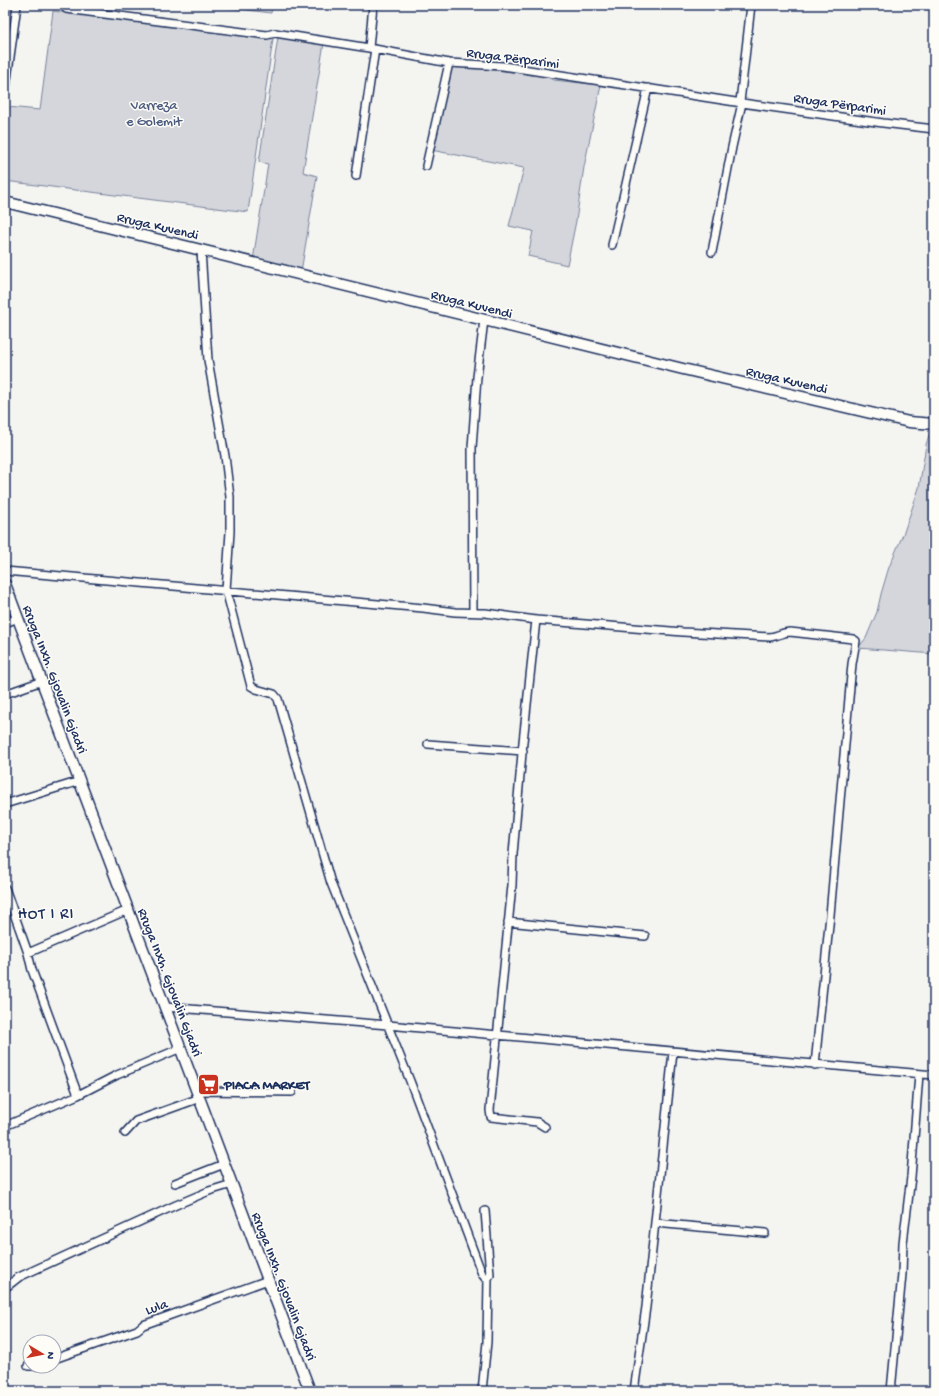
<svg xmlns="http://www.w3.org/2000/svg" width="939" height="1396" font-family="'Gochi Hand',sans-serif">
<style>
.green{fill:#d4d6db;stroke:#78829c}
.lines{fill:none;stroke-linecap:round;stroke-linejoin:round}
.river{stroke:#aab0bf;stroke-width:11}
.street-casing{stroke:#1b2f5e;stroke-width:10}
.secondary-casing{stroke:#1b2f5e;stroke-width:13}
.street{stroke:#fdfcf7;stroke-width:7}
.secondary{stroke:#fdfcf7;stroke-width:10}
.labels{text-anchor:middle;stroke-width:3;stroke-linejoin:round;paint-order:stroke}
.street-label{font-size:14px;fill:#1b2f5e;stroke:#fdfcf7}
.park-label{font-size:14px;fill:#49597d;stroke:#fdfcf7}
.poi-label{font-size:14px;font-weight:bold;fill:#1b2f5e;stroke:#fdfcf7;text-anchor:start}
.quarter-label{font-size:16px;letter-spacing:1px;fill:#1b2f5e;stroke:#fdfcf7}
</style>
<rect width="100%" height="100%" fill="#f4f4f1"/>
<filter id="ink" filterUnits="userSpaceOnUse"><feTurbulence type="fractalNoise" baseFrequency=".025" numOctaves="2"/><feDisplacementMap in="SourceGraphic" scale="8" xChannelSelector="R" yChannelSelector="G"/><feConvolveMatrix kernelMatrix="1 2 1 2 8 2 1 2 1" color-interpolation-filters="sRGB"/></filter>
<g filter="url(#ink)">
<path class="green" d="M207 5H272L271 13Z
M53 11 273 39 248 212 5 181V122L7 107 40 110Z
M278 37 324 43 303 172 317 176 301 272 253 260 268 164 259 162Z
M452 65 546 76 553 80 601 85 584 167 576 221 567 265 528 256 533 231 509 226 524 168 431 150Z
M932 430H934V654L858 648 866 638 877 612 881 594 889 567 904 532 919 488 926 445 929 435Z"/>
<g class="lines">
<path class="river" d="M5 1387 9 1391"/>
<defs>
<path id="street" d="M64 5 66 9 267 35 275 33 369 48 449 63 503 66 742 103 883 123 934 129
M369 48 373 5
M5 94 17 5
M740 102 751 5
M426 166 449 63
M356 176 375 49
M612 245 648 88
M201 250 208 360 225 456 230 497V532L226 590 251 686 256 689 274 694 278 699 331 883 410 1081 482 1274 485 1278H488L490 1275 485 1211
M712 252 732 147 742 103
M5 571 423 608 455 612 485 613 536 620 523 742 513 854 512 885 490 1110 491 1117 537 1122 545 1127
M473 612 472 448 477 377 484 320
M536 620 683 632 770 637C778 636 783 632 790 632L853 639 856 641 852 664 830 915 815 1065
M5 623 18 618
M5 694 42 681
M428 744 523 751
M5 804 80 781
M5 888 28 953 32 970 78 1095
M508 922 645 936
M28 953 128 910
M165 1007 388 1025 934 1075
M197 1091 292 1092
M5 1126 78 1095 117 1075 181 1048
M125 1133 136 1121 200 1098
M175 1183 224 1164
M655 1223 765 1233
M5 1288 19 1277 176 1205 209 1191 232 1184
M54 1359 137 1330 143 1325 268 1280
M28 1366H35
M482 1391 487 1342 488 1278
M634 1391 646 1307 673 1052
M891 1391 902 1274 903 1243 911 1177 919 1074"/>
<path id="secondary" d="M5 202 201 250 683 369 909 422 934 424
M5 584 310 1391"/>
</defs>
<use href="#street" class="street-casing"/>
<use href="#secondary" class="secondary-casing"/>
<use href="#street" class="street"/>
<use href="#secondary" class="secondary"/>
</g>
</g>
<defs>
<symbol id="supermarket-square" viewBox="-11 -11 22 22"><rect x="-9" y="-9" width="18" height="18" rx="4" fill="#c8321e" stroke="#fdfcf7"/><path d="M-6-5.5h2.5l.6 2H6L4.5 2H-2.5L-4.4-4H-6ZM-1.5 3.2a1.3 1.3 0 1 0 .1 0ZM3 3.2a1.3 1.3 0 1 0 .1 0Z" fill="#fff"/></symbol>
</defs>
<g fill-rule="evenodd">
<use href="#supermarket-square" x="196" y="1072" width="25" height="25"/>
</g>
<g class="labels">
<g class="street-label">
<text transform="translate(513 57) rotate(7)" y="5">Rruga Përparimi</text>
<text transform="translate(840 103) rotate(8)" y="5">Rruga Përparimi</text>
<text transform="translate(158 225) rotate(13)" y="5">Rruga Kuvendi</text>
<text transform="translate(472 303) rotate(14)" y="5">Rruga Kuvendi</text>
<text transform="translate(787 379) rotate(13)" y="5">Rruga Kuvendi</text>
<text transform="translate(56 679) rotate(69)" y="5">Rruga Inxh. Gjovalin Gjadri</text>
<text transform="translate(171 982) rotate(69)" y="5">Rruga Inxh. Gjovalin Gjadri</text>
<text transform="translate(285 1286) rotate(69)" y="5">Rruga Inxh. Gjovalin Gjadri</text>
<text transform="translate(156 1306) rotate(-20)" y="5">Lula</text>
</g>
<g class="park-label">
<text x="154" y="109">Varreza<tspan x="154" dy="16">e Golemit</tspan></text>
</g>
<g class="poi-label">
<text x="224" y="1089">PIACA MARKET</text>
</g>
<g class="quarter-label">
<text x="46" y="918">HOT I RI</text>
</g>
</g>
<rect width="939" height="1396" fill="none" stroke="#fdfcf7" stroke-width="20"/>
<rect x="10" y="10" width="919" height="1376" fill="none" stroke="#1b2f5e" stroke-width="1.5" filter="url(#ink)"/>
<g transform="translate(42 1354) rotate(100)"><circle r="19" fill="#fdfcf7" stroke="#a3aaba"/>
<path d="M0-3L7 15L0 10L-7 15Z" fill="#c8321e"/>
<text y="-6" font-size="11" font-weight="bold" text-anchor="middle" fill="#1b2f5e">N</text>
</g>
</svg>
